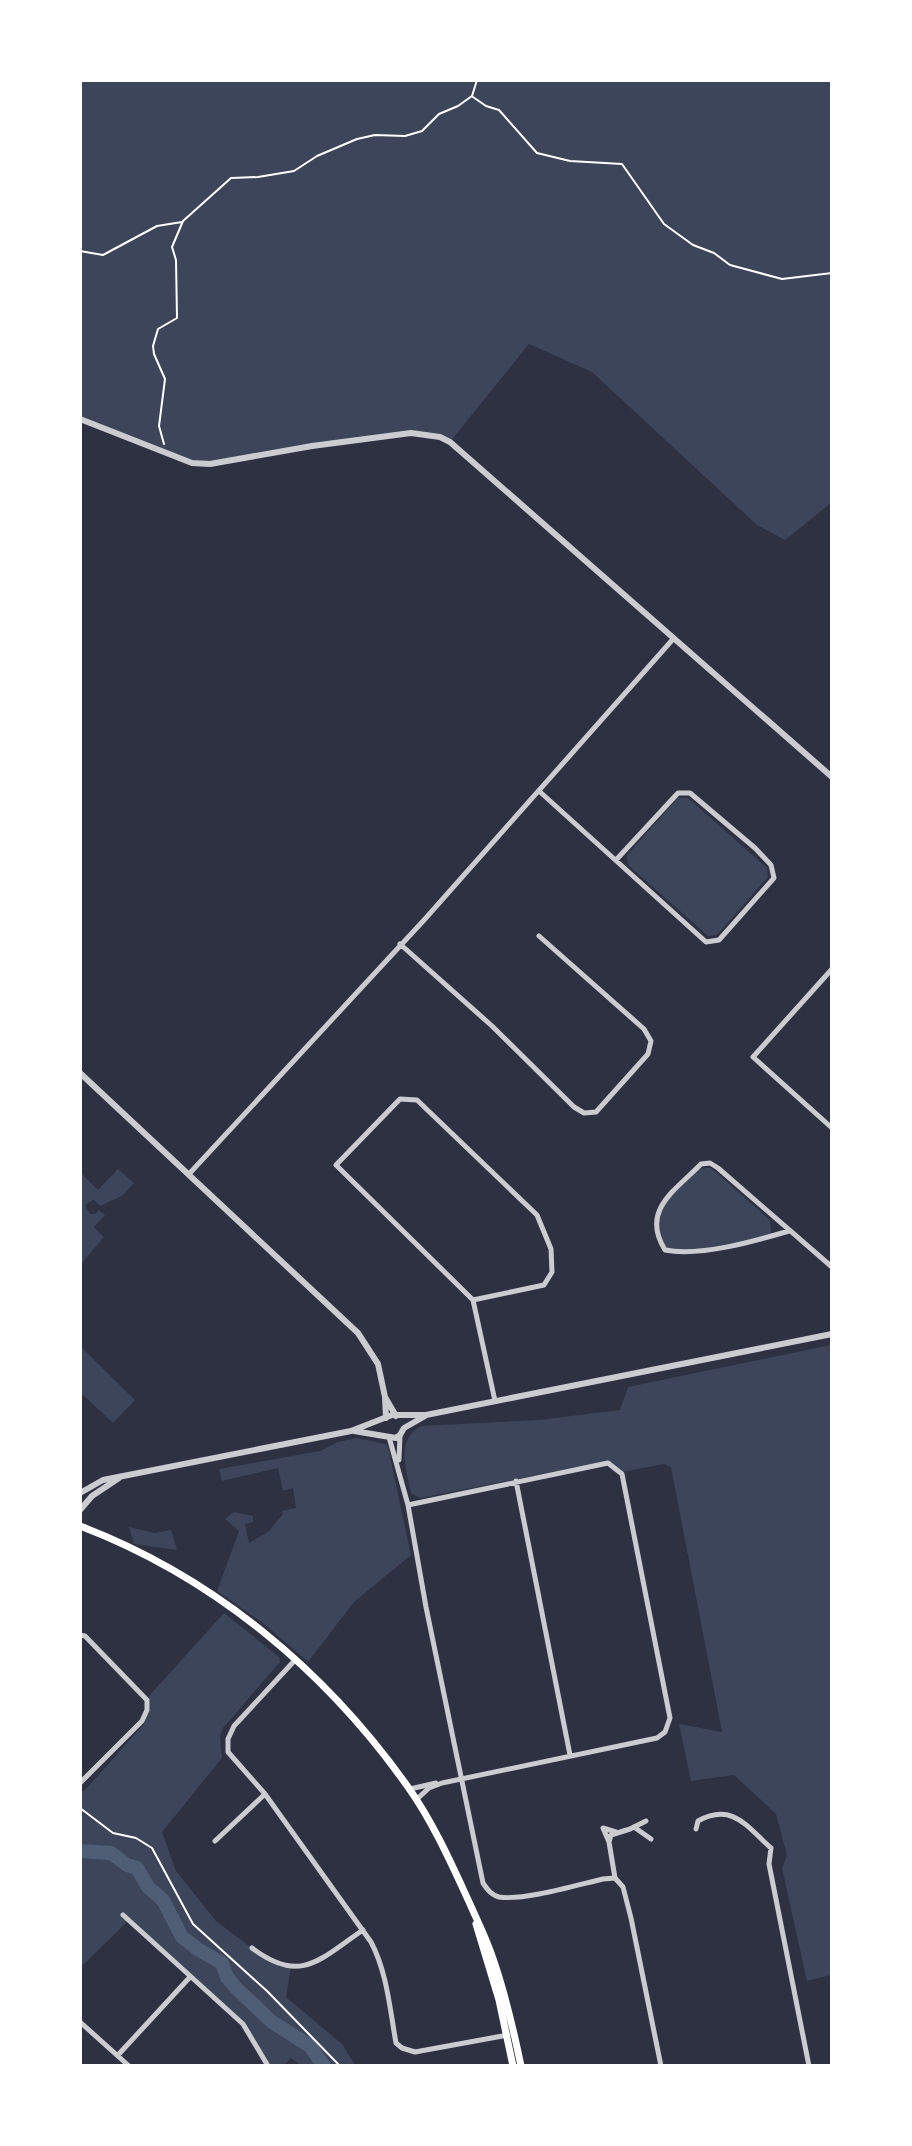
<svg xmlns="http://www.w3.org/2000/svg" width="912" height="2146" font-family="Raleway,sans-serif">
<style>
.green{fill:#3c4559}
.lines{fill:none;stroke-linecap:round;stroke-linejoin:round}
.river{stroke:#4f5d75;stroke-width:14}
.path{stroke:#fff;stroke-width:2}
.minor{stroke:#caccd0;stroke-width:5}
.tertiary{stroke:#caccd0;stroke-width:6}
.secondary{stroke:#fff;stroke-width:7}
</style>
<rect width="100%" height="100%" fill="#2d3142"/>
<path class="green" d="M81 81H831V503L785 540 757 525 592 372 529 344 450 442 411 433 210 464 192 463 81 419Z
M678 798H688L767 868 768 877 717 935 708 936 628 865 627 855Z
M705 1168H711L770 1220 771 1232 768 1237 682 1253 665 1250 659 1240V1208L699 1169Z
M118 1169 134 1183 122 1196 100 1206 94 1200 86 1204V1208L90 1214H95L99 1210 105 1215 94 1227 104 1237 81 1264V1173L98 1190Z
M831 1345V1975L807 1981 782 1868 787 1855 776 1814 734 1775 691 1781 679 1724 722 1732 671 1467 664 1464 622 1472 608 1461 420 1498 411 1493C406 1467 395 1441 421 1426L539 1420 620 1410 628 1387Z
M81 1347 135 1400 113 1423 81 1393Z
M356 1438 386 1444 388 1447 411 1555 354 1602 308 1662 263 1623 217 1591 239 1531 225 1519 234 1512 253 1516V1522L245 1524 249 1543 268 1532 283 1514 282 1511 296 1508 293 1488 283 1491 278 1468 222 1481 219 1469 320 1451 338 1442Z
M129 1527 154 1533 171 1530 177 1550 134 1544Z
M224 1613 279 1657 280 1662 223 1728 220 1736 222 1758 162 1832 176 1871 216 1921 265 1958 291 1967 286 1997 342 2044 355 2065H300L291 2058 284 2065H269L243 2024 129 1920 81 1967V1792L86 1789 144 1724 150 1708 149 1696Z"/>
<g class="lines">
<path class="river" d="M80 1851 111 1853 127 1865 137 1868 148 1887 163 1900 182 1937 199 1950 222 1963 227 1977 236 1988 272 2022 310 2046 324 2066"/>
<path class="path" d="M473 97 486 106 499 110 537 153 570 161 622 164 664 224 693 245 714 253 730 265 782 279 832 273
M80 251 103 255 157 226 182 222
M164 444 159 426 165 379 154 354 153 346 158 329 177 318 176 260 172 247 183 221 231 178 258 177 294 171 317 156 357 139 375 135 405 136 422 131 439 114 458 106 472 96 477 80
M80 1808 113 1833 136 1838 152 1848 193 1924 267 1991 340 2066"/>
<path class="minor" d="M539 791 706 942 719 940 774 878 771 865 755 848 690 793H678L616 860
M400 944 492 1026 574 1107 584 1113 596 1112 648 1054 651 1041 644 1029 539 936
M832 969 753 1057 832 1128
M189 1174 425 919 674 638
M789 1231C755 1241 700 1257 665 1250 640 1210 676 1190 701 1164L710 1163 718 1168 832 1267
M473 1300 544 1285 552 1272 551 1249 537 1215 417 1100 400 1099 336 1165 473 1300 495 1401
M389 1437 408 1505 426 1607 483 1883C487 1889 491 1895 499 1897 524 1901 577 1885 603 1879L615 1878 623 1887 631 1918 661 2066
M399 1460 400 1435
M516 1481 570 1755
M408 1505 608 1463 622 1474 670 1718 665 1732 657 1738 442 1783 429 1788 416 1800
M80 1635 85 1636 147 1700V1710L142 1721 80 1783
M296 1659 234 1726 228 1739V1752L265 1794 371 1942C387 1972 390 2010 396 2043L402 2048 415 2052 508 2035
M410 1789 436 1783
M634 1827 651 1839
M696 1829 698 1821C733 1802 747 1827 771 1848L769 1864 809 2066
M215 1841 265 1794
M609 1842 603 1828 616 1832
M615 1878 609 1842 611 1835 630 1829 646 1821
M123 1915 243 2024 268 2066
M252 1948C301 1985 320 1959 363 1930
M80 2022 129 2066
M118 2055 190 1977"/>
<path class="tertiary" d="M80 419 192 463 210 464 312 446 411 433 440 437 450 442 832 777
M80 1073 358 1333 378 1364 385 1397 386 1418
M385 1397 396 1416
M354 1431 396 1438 400 1435 404 1428 425 1416
M80 1493 103 1480 351 1431 392 1415H426L832 1334
M80 1510 92 1496 119 1478"/>
<path class="secondary" d="M80 1526C214 1577 326 1671 408 1787 433 1822 452 1865 470 1904 477 1920 485 1936 491 1953 504 1989 513 2027 521 2066
M476 1924 499 2000 513 2066"/>
</g>
<rect width="912" height="2146" fill="none" stroke="#ffffff" stroke-width="164"/>
</svg>
